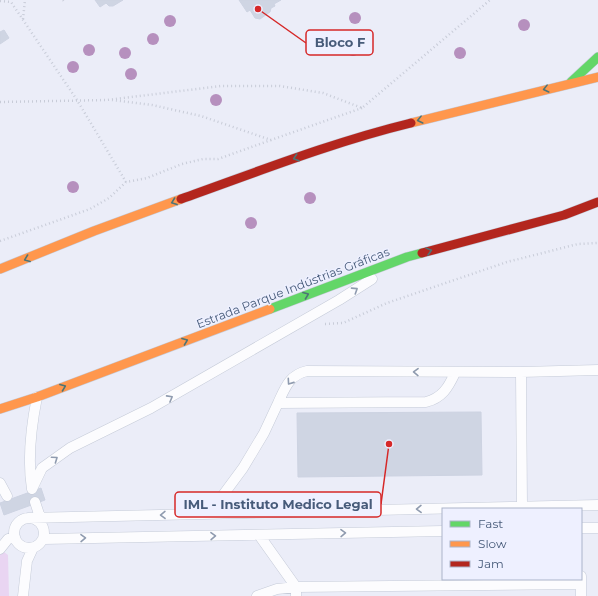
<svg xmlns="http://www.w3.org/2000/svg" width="598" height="596" font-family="Montserrat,sans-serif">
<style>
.green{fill:#e9d5f2}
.building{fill:#cfd5e3;stroke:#cdd3e2}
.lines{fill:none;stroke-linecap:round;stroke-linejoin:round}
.lane-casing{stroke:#c5cbd8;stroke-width:11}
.fast-casing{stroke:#c5cbd8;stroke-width:10}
.slow-casing{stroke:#c5cbd8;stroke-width:10}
.jam-casing{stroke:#c5cbd8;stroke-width:10}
.path{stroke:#c8ccd8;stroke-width:2.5;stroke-dasharray:1 3;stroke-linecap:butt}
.lane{stroke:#fcfcfe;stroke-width:10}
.fast{stroke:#63d668;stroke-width:9}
.slow{stroke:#ff974d;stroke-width:9}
.jam{stroke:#b3261e;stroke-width:9}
.tree{fill:#b690be}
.oneway{stroke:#4d7476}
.oneway2{stroke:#8f9baf}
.labels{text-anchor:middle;stroke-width:3;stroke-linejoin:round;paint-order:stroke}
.street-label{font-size:12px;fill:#475b7a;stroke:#eef0ff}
.leader{fill:none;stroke:#d62828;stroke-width:1.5}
.callout-dot{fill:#d62828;stroke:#eef0ff;stroke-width:1.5}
.callout{fill:#eef0ff;stroke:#d62828;stroke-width:1.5}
.callout-label{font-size:13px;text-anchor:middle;font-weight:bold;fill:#475b7a}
</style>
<rect width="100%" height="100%" fill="#ebedf8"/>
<path class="green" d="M0 549 8 555 9 596H0Z"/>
<path class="building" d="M95 0H123L113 6H109L106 3 100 7Z
M239 0H281L274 4 275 6 271 8 270 12 260 19 255 18 250 10 247 12Z
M4 30 9 38 0 44V32Z
M481 412 482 475 298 477 297 413Z
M41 488 45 500 4 515 0 503Z"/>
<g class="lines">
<defs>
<path id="lane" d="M521 372 522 507
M278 403C285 388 289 375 307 371L521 372 598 370
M0 483 7 496
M32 489 42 468 70 448 151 408 339 300 372 279
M32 489C27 458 31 427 37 397
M35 502 40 517
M209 514 243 468 264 433 278 403 426 402C442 398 448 388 455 373
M14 533a15 15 0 1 1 30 0a15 15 0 1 1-30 0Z
M28 518 598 505
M581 528H598
M259 535 296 587V596
M44 539 443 531
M0 549 8 539 15 537
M581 576V596
M23 596 27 561 33 548
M257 596 277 589 296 587 581 584"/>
<path id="fast" d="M571 82 598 57
M270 309 407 257 422 253"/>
<path id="slow" d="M411 123 598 77
M0 269 94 231 181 199
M0 409 37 397 270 309"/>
<path id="jam" d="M181 199C257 172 333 142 411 123
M422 253 564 215 598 202"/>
</defs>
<use href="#lane" class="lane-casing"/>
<use href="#fast" class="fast-casing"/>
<use href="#slow" class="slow-casing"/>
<use href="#jam" class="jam-casing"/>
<path class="path" d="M63 0 65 2
M0 1 11 2 77 100 126 182
M23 19 25 0
M112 100 152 105 201 116 271 140 362 108
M0 102 107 100 221 86H280L323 93 362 108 490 0
M0 241 90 209 109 198 126 182 147 178 182 164 203 159H218L271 140
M325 324 343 323 387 303 507 262 578 244 598 243"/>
<use href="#lane" class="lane"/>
<use href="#fast" class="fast"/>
<use href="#slow" class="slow"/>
<use href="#jam" class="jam"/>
</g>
<g class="tree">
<circle cx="355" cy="18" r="6"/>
<circle cx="170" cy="21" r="6"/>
<circle cx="524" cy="25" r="6"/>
<circle cx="153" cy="39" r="6"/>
<circle cx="89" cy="50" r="6"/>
<circle cx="353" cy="50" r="6"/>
<circle cx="125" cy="53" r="6"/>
<circle cx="460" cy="53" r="6"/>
<circle cx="73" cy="67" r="6"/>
<circle cx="131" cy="74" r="6"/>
<circle cx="216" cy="100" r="6"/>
<circle cx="73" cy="187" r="6"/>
<circle cx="310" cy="198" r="6"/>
<circle cx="251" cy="223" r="6"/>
</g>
<defs><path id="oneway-chevron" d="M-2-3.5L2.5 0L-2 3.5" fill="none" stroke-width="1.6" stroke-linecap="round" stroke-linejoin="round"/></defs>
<g class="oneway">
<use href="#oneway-chevron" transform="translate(546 89) rotate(166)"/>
<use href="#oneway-chevron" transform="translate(420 120) rotate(166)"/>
<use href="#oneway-chevron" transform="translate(296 158) rotate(162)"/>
<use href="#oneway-chevron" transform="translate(174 202) rotate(160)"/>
<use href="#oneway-chevron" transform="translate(429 251) rotate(-15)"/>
<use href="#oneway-chevron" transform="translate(27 259) rotate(159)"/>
<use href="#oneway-chevron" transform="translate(306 295) rotate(-21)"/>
<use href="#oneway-chevron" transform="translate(185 341) rotate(-21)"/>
<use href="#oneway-chevron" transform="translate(63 387) rotate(-21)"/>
</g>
<g class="oneway2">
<use href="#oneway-chevron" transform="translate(355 290) rotate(-33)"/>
<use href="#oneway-chevron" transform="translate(416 372) rotate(-179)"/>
<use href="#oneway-chevron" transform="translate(290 382) rotate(125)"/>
<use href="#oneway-chevron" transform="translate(170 398) rotate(-29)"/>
<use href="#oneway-chevron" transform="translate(55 459) rotate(-35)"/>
<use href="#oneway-chevron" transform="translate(419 509) rotate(179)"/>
<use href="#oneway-chevron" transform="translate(163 515) rotate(179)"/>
<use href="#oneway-chevron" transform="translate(343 533) rotate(-1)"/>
<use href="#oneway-chevron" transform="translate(213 536) rotate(-1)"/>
<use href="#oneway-chevron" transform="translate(83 538) rotate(-1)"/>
</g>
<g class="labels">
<g class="street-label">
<text transform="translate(293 288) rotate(-21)" y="4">Estrada Parque Indústrias Gráficas</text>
</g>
</g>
<path class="leader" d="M258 9L306 43M389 444L381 504"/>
<g class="callout-dot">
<circle cx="258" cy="9" r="4"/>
<circle cx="389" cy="444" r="4"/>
</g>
<g class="callout">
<rect x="306" y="30" width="67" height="25" rx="4"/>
<rect x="175" y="492" width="206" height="25" rx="4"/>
</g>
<g class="callout-label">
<text x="340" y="47">Bloco F</text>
<text x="278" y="509">IML - Instituto Medico Legal</text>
</g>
<rect x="442" y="508" width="140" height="72" fill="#eef0ff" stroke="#abb4ca"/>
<rect x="450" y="521" width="20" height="6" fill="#63d668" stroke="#abb4ca"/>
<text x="478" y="528" font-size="12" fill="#475b7a">Fast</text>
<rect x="450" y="541" width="20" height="6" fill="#ff974d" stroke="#abb4ca"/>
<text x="478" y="548" font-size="12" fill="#475b7a">Slow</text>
<rect x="450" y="561" width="20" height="6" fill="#b3261e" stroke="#abb4ca"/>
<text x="478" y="568" font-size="12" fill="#475b7a">Jam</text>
</svg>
